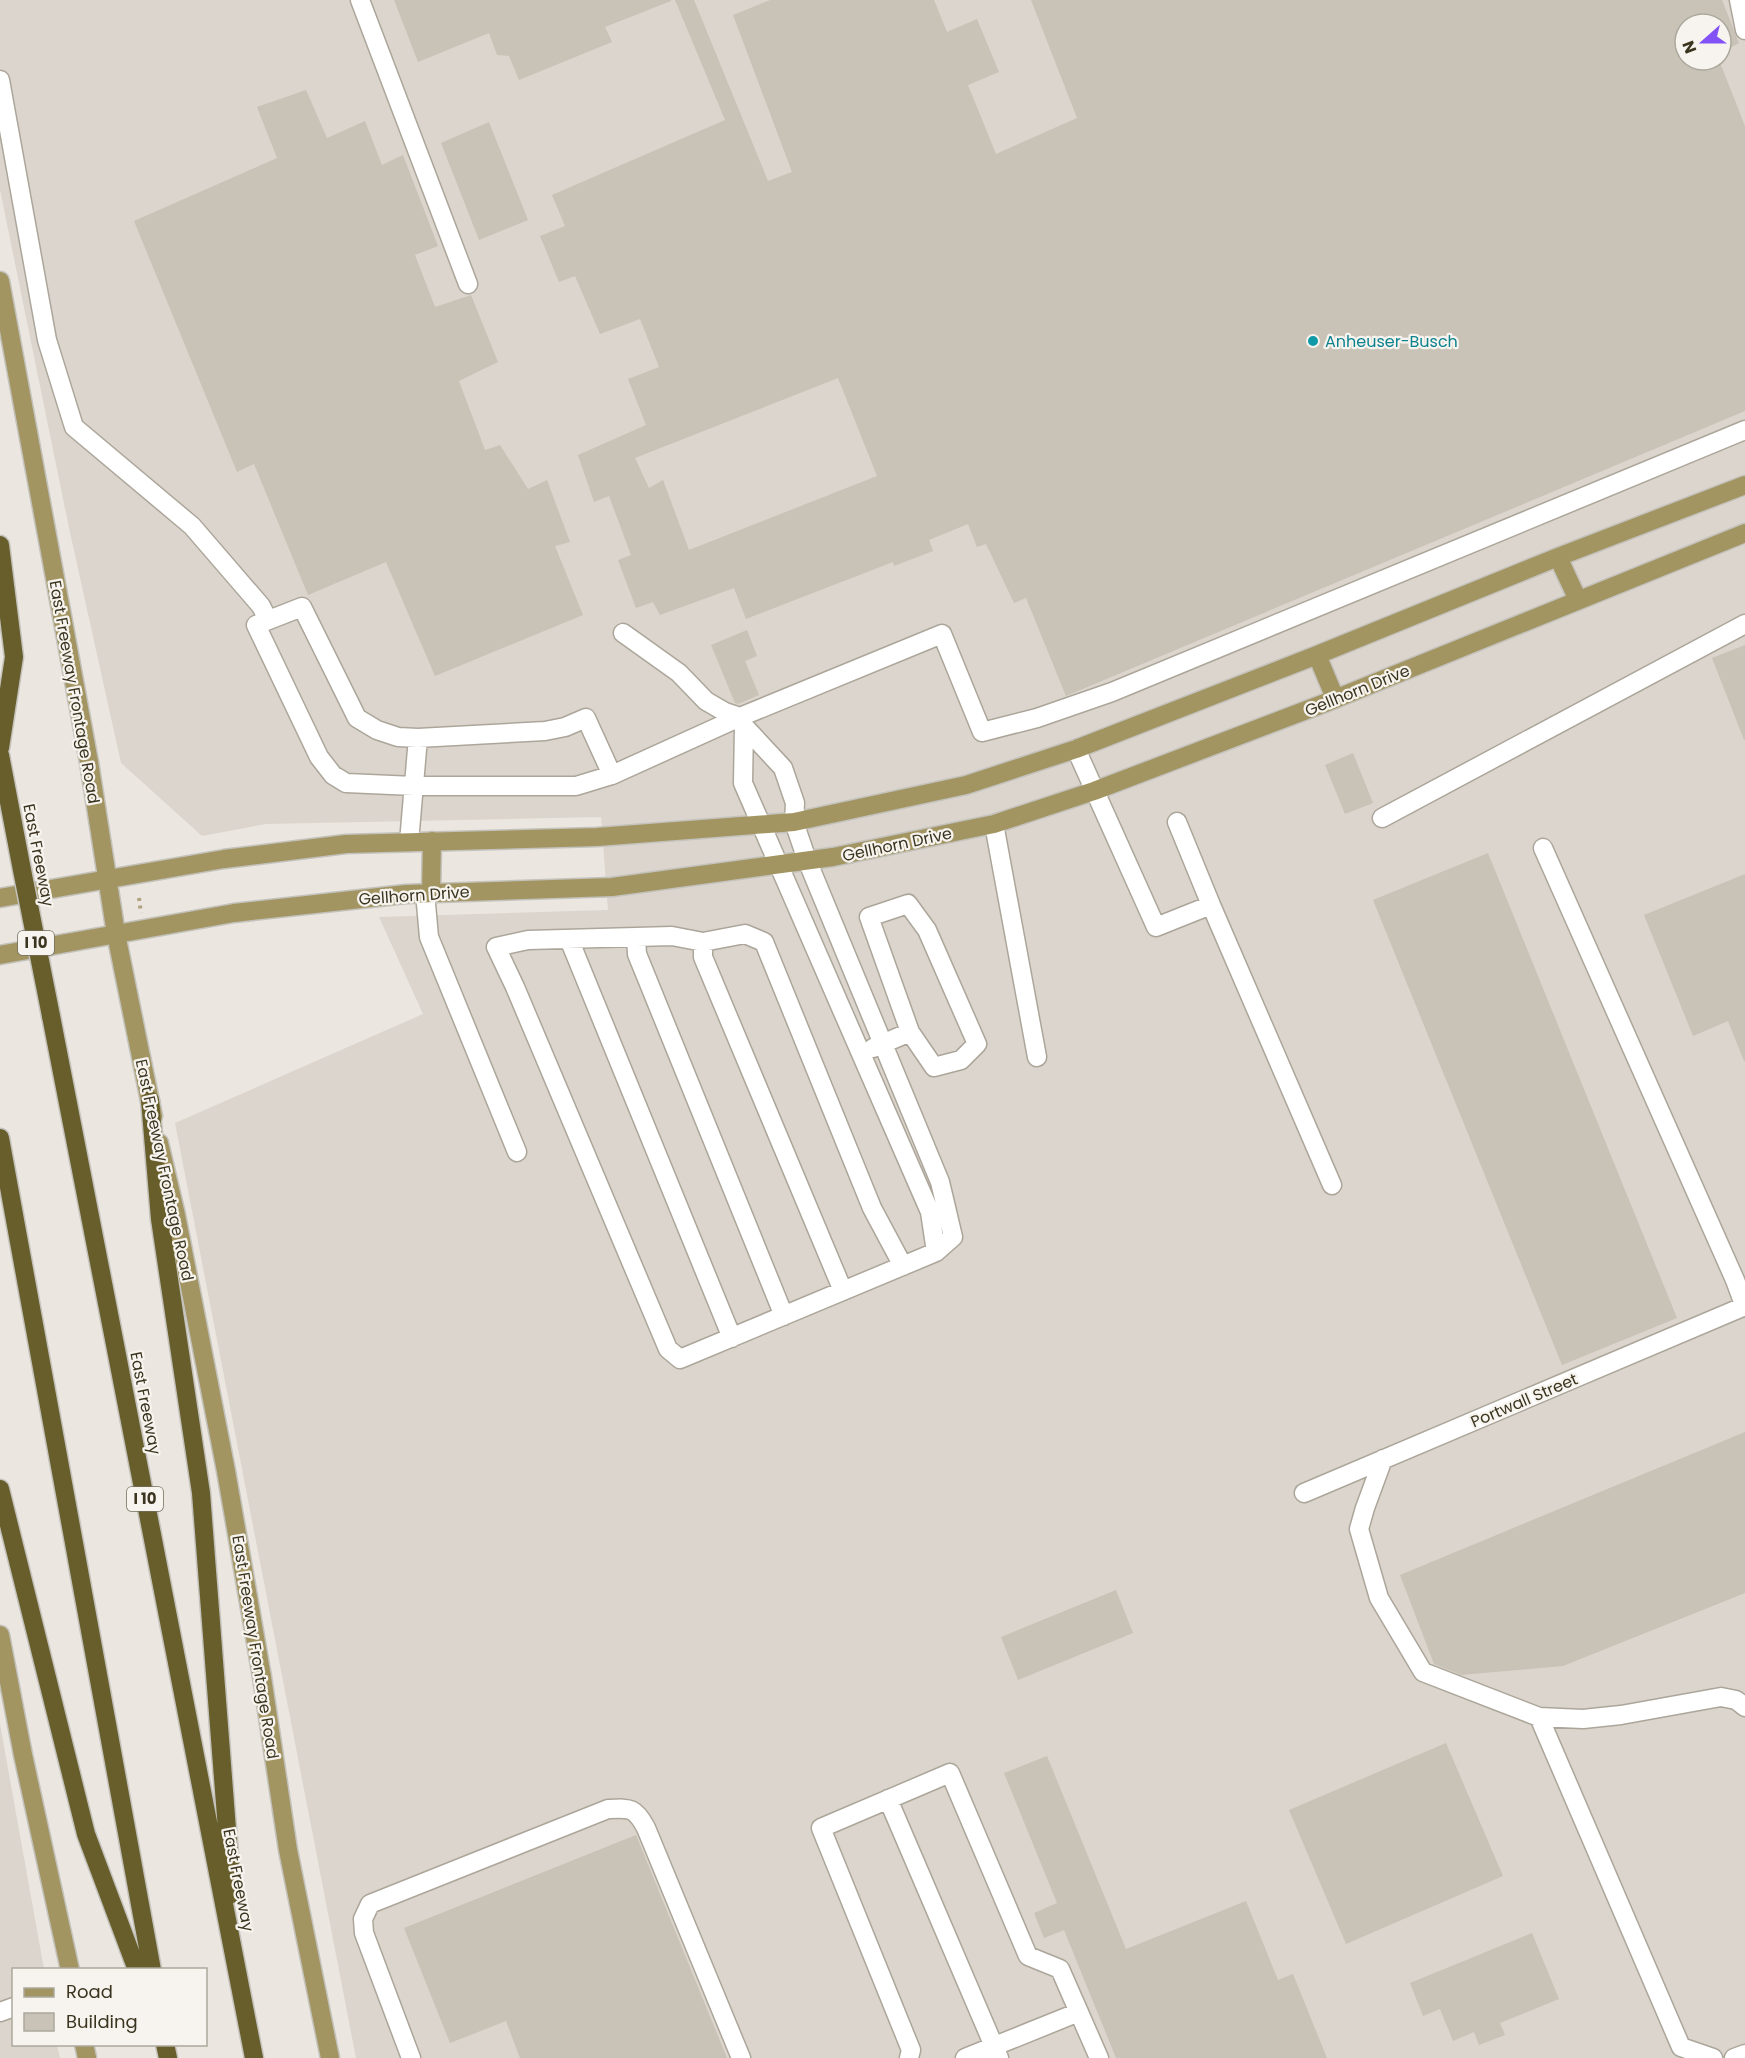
<svg xmlns="http://www.w3.org/2000/svg" width="1745" height="2058" font-family="Poppins,sans-serif">
<style>
.built{fill:#dbd5cd;fill-rule:evenodd}
.building{fill:#c8c2b7;fill-rule:evenodd}
.lines{fill:none;stroke-linecap:round;stroke-linejoin:round}
.minor-casing{stroke:#aca69a;stroke-width:21}
.major-casing{stroke:#c4c2bc;stroke-width:21}
.highway-casing{stroke:#c4c2bc;stroke-width:21}
.path{stroke:#afa27e;stroke-width:4;stroke-dasharray:3 4.5;stroke-linecap:butt}
.minor{stroke:#fff;stroke-width:18}
.major{stroke:#a29562;stroke-width:18}
.highway{stroke:#685e2b;stroke-width:18}
.highway-bridge-casing{stroke:#c4c2bc;stroke-width:21;stroke-linecap:butt}
.highway-bridge{stroke:#685e2b;stroke-width:18}
.culture-dot{fill:#0f9aa8;stroke:#f7f4ef;stroke-width:2}
.labels{text-anchor:middle;stroke-width:4.5;stroke-linejoin:round;paint-order:stroke}
.shield{fill:#f7f4ef;stroke:#736e5e;stroke-width:1.5}
.shield-label{font-size:15px;font-weight:bold;fill:#3b3520}
.culture-label{font-size:16px;fill:#0d838f;stroke:#f7f4ef;text-anchor:start}
.street-label{font-size:16px;fill:#3b3520;stroke:#f7f4ef}
</style>
<rect width="100%" height="100%" fill="#ebe6df"/>
<path class="built" d="M0 0H1745V2058H356L175 1123 423 1014 379 917 608 910 601 817 266 824 202 836 121 763 69 528 0 190ZM1685 24H1721V60H1685Z
M0 1724 44 1969 14 1970V2044L57 2045 60 2058H0Z"/>
<path class="building" d="M394 0H671V1L605 27 612 42 519 80 509 56 497 55 489 33 418 62Z
M675 0H694L768 181 792 172 733 15 770 0H934L947 32 977 19 999 72 968 85 996 154 1077 118 1031 0H1722L1739 43 1721 53V24H1685V60H1719L1745 126V411L1066 696 1026 598 1014 603 986 544 977 547 968 524 929 540 933 551 894 566 893 562 746 619 734 588 660 615 653 602 636 608 618 560 631 555 609 496 594 502 578 455 646 425 628 379 659 367 640 319 600 334 575 276 559 282 540 236 565 226 552 195 725 120ZM838 378 877 476 689 550 663 480 649 488 635 458Z
M306 90 327 138 365 121 382 165 403 155 438 246 415 255 435 307 471 295 498 362 459 381 485 450 500 445 528 489 547 480 570 542 555 546 583 615 435 676 386 562 308 595 254 464 237 472 134 221 277 158 257 107Z
M489 122 528 220 479 240 441 143Z
M747 630 757 656 745 661 759 695 738 704 735 703 711 645Z
M1745 645V740H1744L1712 658Z
M1353 753 1373 803 1345 814 1325 765Z
M1488 853 1677 1318 1562 1365 1373 900Z
M1745 874V1061H1744L1728 1021 1693 1036 1644 915Z
M1745 1432V1593L1563 1666 1461 1675 1434 1664 1400 1575Z
M1116 1590 1133 1633 1018 1680 1001 1637Z
M1446 1743 1503 1876 1346 1944 1289 1810Z
M1047 1756 1126 1949 1246 1901 1278 1980 1293 1974 1327 2058H1116L1064 1930 1044 1938 1034 1913 1057 1903 1004 1773Z
M636 1835 727 2058H520L506 2021 450 2043 404 1928Z
M1532 1933 1559 1999 1500 2023 1505 2035 1479 2045 1474 2032 1453 2041 1440 2009 1423 2016 1410 1983Z"/>
<g class="lines">
<defs>
<path id="minor" d="M360 0 468 284
M1739 0 1745 30
M0 80 47 340 74 427 192 526 261 606 268 620
M623 633 679 673 706 701 725 712 740 717 742 721
M1076 749 1156 927 1211 905 1332 1185
M612 775 586 718 565 727 545 731 418 738 398 737 377 730 357 718 302 607 256 625 319 757 333 775 346 783 414 786H576L612 775 740 717 942 634 982 732 1037 718 1112 692 1745 430
M1382 818 1745 624
M1177 822 1211 905
M994 824 1037 1057
M409 842 418 738
M1543 848 1735 1280 1745 1307
M425 893 429 937 517 1152
M636 938 637 954 784 1316
M569 939 732 1338
M703 942V957L843 1291
M873 1048 910 1032 869 917 908 904 927 930 977 1044 961 1060 934 1067 910 1032
M903 1266 872 1208 764 942 745 934 703 942 672 936 528 940 496 947 515 987 668 1349 680 1359 936 1252 930 1212 743 783 744 726 783 768 795 803 794 822 807 860 940 1182 953 1237 936 1252
M1383 1459 1365 1508 1359 1529 1379 1598 1423 1672 1539 1717 1681 2047 1713 2058
M1304 1493 1745 1306
M1539 1717 1583 1719 1621 1715 1721 1697 1736 1700 1745 1707
M888 1799 999 2058
M0 2012 14 2007
M411 2058 364 1933 363 1919 370 1904 608 1809C630 1808 635 1807 646 1828L741 2058
M909 2058 911 2050 821 1828 950 1773 1028 1956 1060 1969 1099 2058
M965 2058 1079 2012
M1734 2058 1745 2054"/>
<path id="major" d="M0 281 89 762 116 934 153 1116
M1558 557 1578 600
M1317 655 1335 698
M431 893 432 841
M0 898 224 859 346 844 597 837 794 822 966 785 1076 749 1317 655 1558 557 1745 485
M0 955 234 913 406 894 612 887 833 857 994 824 1094 791 1325 703 1745 533
M159 1143 176 1215 226 1471 262 1677 288 1850 330 2058
M0 1635 23 1755 70 1970
M84 2044 87 2058"/>
<path id="highway" d="M0 545 14 657 0 748
M0 755 22 870
M51 1016 254 2058
M150 1100 160 1219 201 1493 232 1894
M0 1138 152 1970
M0 1489 86 1834 137 1970
M165 2044 168 2058"/>
</defs>
<use href="#minor" class="minor-casing"/>
<use href="#major" class="major-casing"/>
<use href="#highway" class="highway-casing"/>
<path class="path" d="M139 898 141 913"/>
<use href="#minor" class="minor"/>
<use href="#major" class="major"/>
<use href="#highway" class="highway"/>
<defs>
<path id="highway-bridge" d="M22 870 51 1016"/>
</defs>
<use href="#highway-bridge" class="highway-bridge-casing"/>
<use href="#highway-bridge" class="highway-bridge"/>
</g>
<circle class="culture-dot" cx="1313" cy="341" r="6"/>
<g class="labels">
<g class="shield">
<rect x="18" y="931" width="36" height="24" rx="4.5"/>
<rect x="127" y="1487" width="36" height="24" rx="4.5"/>
</g>
<g class="shield-label">
<text x="36" y="948">I 10</text>
<text x="145" y="1504">I 10</text>
</g>
<g class="culture-label">
<text x="1325" y="347">Anheuser-Busch</text>
</g>
<g class="street-label">
<text transform="translate(1357 690) rotate(-22)" y="6">Gellhorn Drive</text>
<text transform="translate(75 692) rotate(80)" y="6">East Freeway Frontage Road</text>
<text transform="translate(897 844) rotate(-12)" y="6">Gellhorn Drive</text>
<text transform="translate(39 855) rotate(79)" y="6">East Freeway</text>
<text transform="translate(414 895) rotate(-4)" y="6">Gellhorn Drive</text>
<text transform="translate(165 1170) rotate(78)" y="6">East Freeway Frontage Road</text>
<text transform="translate(1524 1400) rotate(-23)" y="6">Portwall Street</text>
<text transform="translate(146 1403) rotate(79)" y="6">East Freeway</text>
<text transform="translate(256 1647) rotate(81)" y="6">East Freeway Frontage Road</text>
<text transform="translate(239 1880) rotate(79)" y="6">East Freeway</text>
</g>
</g>
<rect x="12" y="1968" width="195" height="78" fill="#f7f4ef" stroke="#aca89c" stroke-width="1.5"/>
<rect x="24" y="1988" width="30" height="9" fill="#a29562" stroke="#aca89c" stroke-width="1.5"/>
<text x="66" y="1998" font-size="18" fill="#3b3520">Road</text>
<rect x="24" y="2013" width="30" height="18" fill="#c8c2b7" stroke="#aca89c" stroke-width="1.5"/>
<text x="66" y="2028" font-size="18" fill="#3b3520">Building</text>
<g transform="translate(1703 42) rotate(249)"><circle r="28" fill="#f7f4ef" stroke="#aca89c" stroke-width="1.5"/>
<path d="M0-4.5L10 22L0 15L-10 22Z" fill="#8252f6"/>
<text y="-9" font-size="16" font-weight="bold" text-anchor="middle" fill="#3b3520">N</text>
</g>
</svg>
